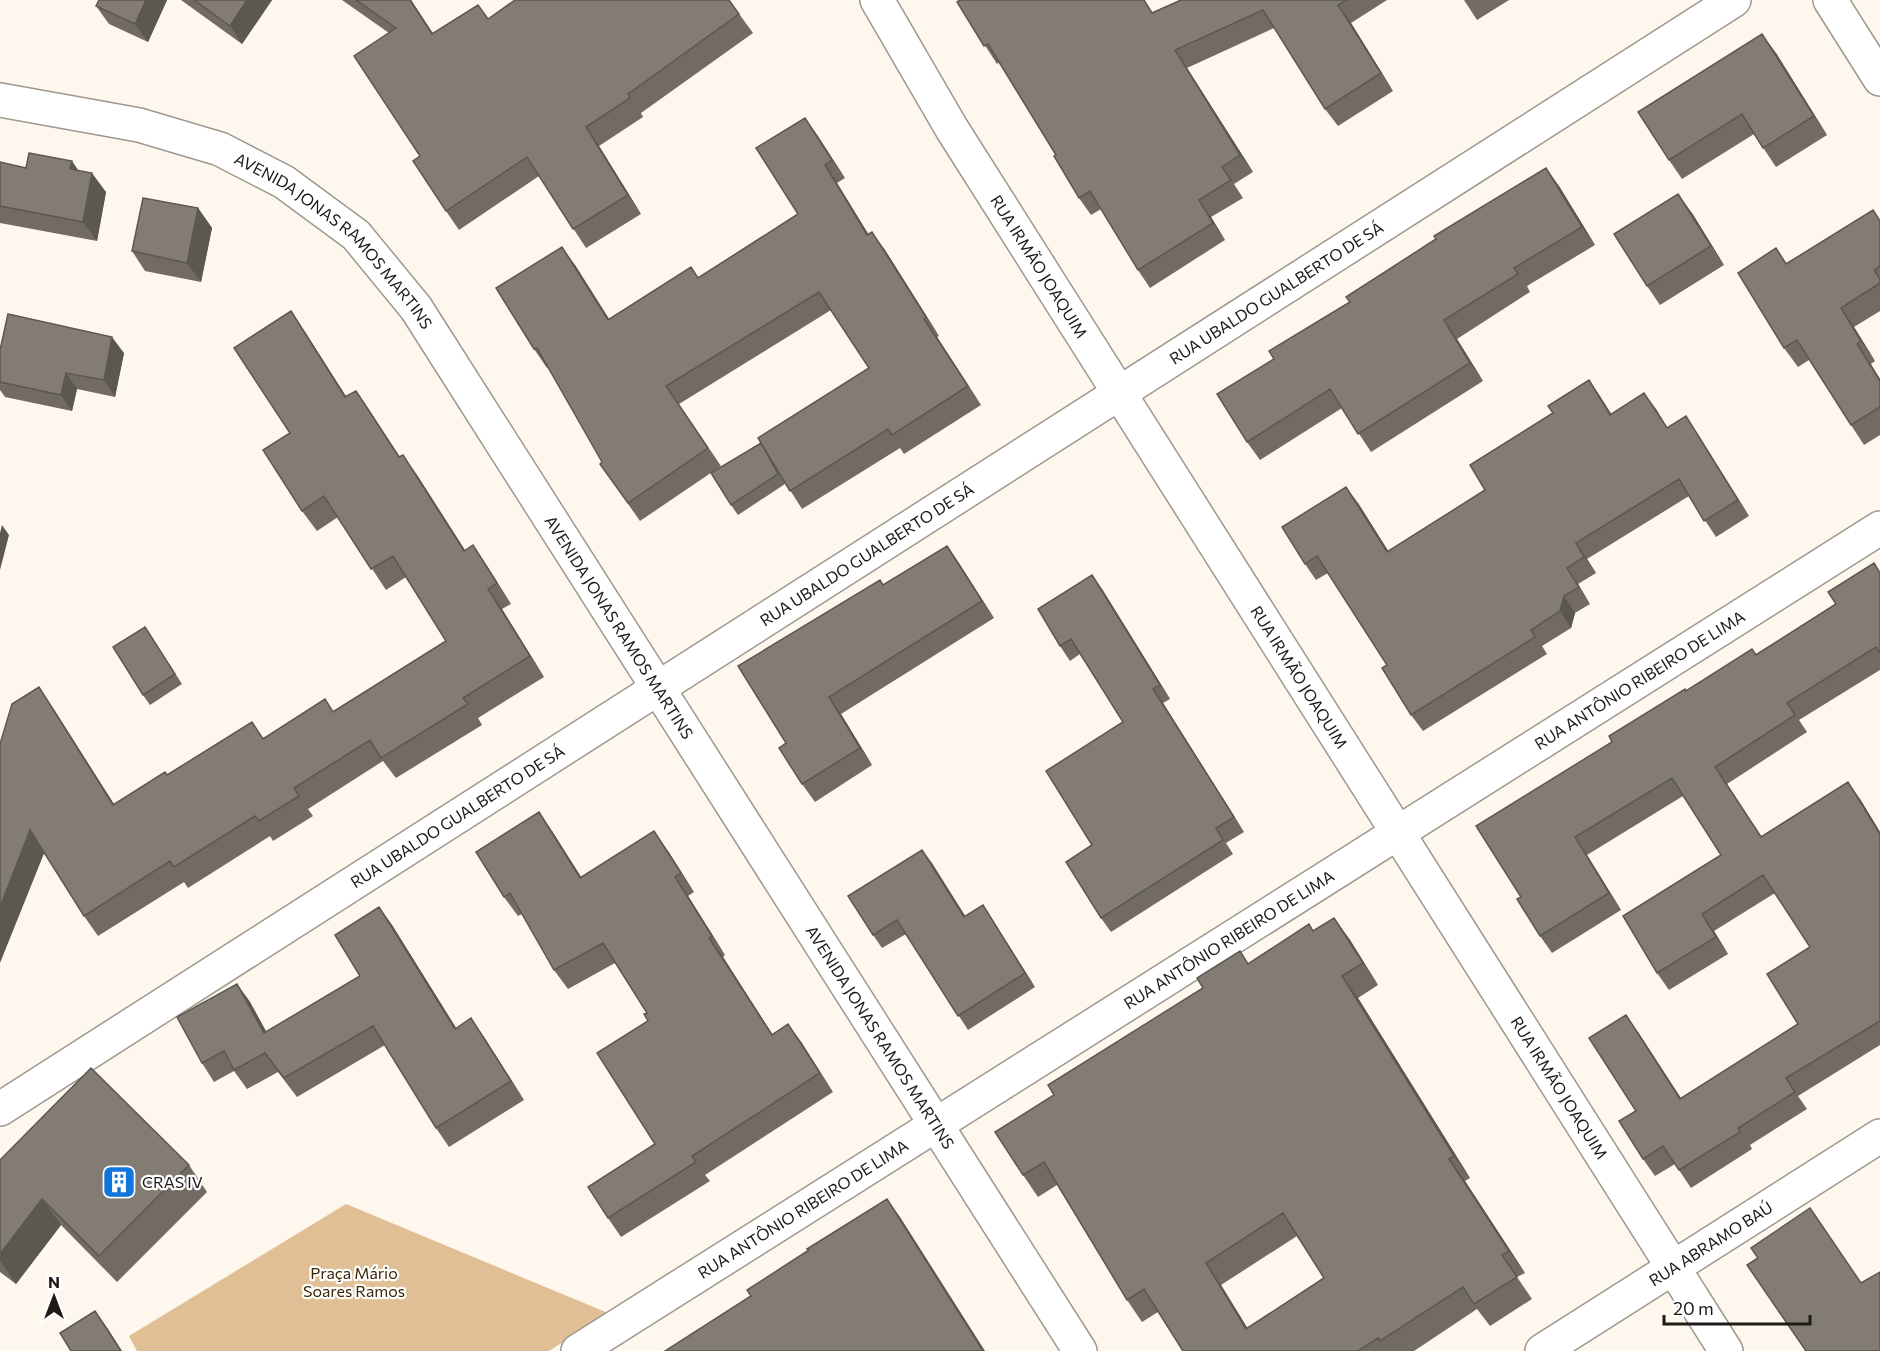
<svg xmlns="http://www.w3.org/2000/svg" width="1880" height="1351" font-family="Commissioner,sans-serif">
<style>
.green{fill:#e0bf94}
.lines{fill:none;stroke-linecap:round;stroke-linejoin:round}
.minor-casing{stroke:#9e988f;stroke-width:36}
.secondary-casing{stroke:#9e988f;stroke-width:36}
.minor{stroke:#fff;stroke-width:33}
.secondary{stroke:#fff;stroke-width:33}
.wall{fill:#716b64;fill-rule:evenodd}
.shaded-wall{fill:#5c5751}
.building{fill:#837c74;stroke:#5c5751;stroke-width:1.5;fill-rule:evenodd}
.labels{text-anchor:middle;stroke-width:4.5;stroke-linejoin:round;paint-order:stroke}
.street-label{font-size:16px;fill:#1d1a17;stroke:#fff}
.poi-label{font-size:16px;fill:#1d1a17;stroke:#fff;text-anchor:start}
.park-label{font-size:16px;fill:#3b2603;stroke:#fff}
</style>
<rect width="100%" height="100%" fill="#fef7ee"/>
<path class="green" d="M346 1204 608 1313 549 1351H137L129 1336Z"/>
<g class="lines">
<defs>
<g id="minor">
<path id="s1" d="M877 0 952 129 1726 1351"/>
<path d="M1830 0 1880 79"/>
<path id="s2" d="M0 1109 1734 0"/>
<path id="s3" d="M578 1351 1880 528"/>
<path id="s4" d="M1542 1351 1880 1136"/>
</g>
<g id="secondary">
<path id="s5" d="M0 100 139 125 220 149 284 182 356 235 416 308 1080 1351"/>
</g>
</defs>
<use href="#minor" class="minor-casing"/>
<use href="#secondary" class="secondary-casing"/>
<use href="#minor" class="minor"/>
<use href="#secondary" class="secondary"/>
</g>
<path class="wall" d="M167 0 148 42 109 24 96 6Z
M181 0H272L242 44Z
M342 0H411L433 34 488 19 729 0 753 33 641 113 643 117 599 146 641 214 586 248 539 176 459 230 446 211 420 156 389 33Z
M1181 0H1387L1351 23 1393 91 1338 126 1325 109 1274 28 1187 68 1253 172 1234 184 1243 198 1211 217 1225 240 1150 288 1138 270 1101 209 1091 215 1079 198 1056 155 999 62 997 64 957 2 1153 13Z
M1464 0H1509L1477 20Z
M1776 53 1827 135 1776 167 1754 134 1682 179 1669 160Z
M805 118 845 178 837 183 868 234 885 250 939 336 937 337 981 405 904 454 900 448 802 509 778 471 785 484 738 515 731 505 760 443 869 368 831 310 679 404 721 466 640 521 600 464 602 462 548 367 547 368 534 349 575 265 609 319 699 277 798 214Z
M0 162 26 168 78 170 106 192 97 241 0 223Z
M1559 186 1595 245 1527 286 1530 292 1457 339 1483 381 1371 452 1342 408 1260 460 1247 442Z
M198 208 212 228 201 282 145 271 132 251Z
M1692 213 1724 265 1660 305 1647 286Z
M1880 220V311L1854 327 1875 361 1871 364 1880 379V435L1864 445 1851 425 1809 360 1798 367 1784 348 1776 248 1786 263Z
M305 332 346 397 356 391 400 457 417 475 465 550 487 566 511 604 502 609 544 677 478 718 482 725 396 778 383 761 308 809 313 816 273 841 270 836 188 888 184 882 98 936 84 916 53 708 114 805 167 774 333 711 446 641 406 577 386 590 338 517 317 531 302 511 290 433Z
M0 350 124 353 115 397 77 389 72 411 5 397 0 390Z
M1589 380 1611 414 1656 409 1667 428 1697 433 1749 516 1716 537 1689 496 1587 559 1596 573 1578 584 1590 604 1575 613 1571 628 1542 646 1547 654 1423 731 1411 715 1387 665 1328 573 1316 580 1305 564 1358 503 1388 551 1485 490 1553 413Z
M947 546 994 618 841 714 872 765 815 802 802 784 786 743 883 585Z
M1880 572V670L1799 720 1807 732 1727 784 1761 837 1860 799 1880 832V1045L1798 1096 1807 1109 1750 1145 1752 1149 1691 1188 1675 1164 1655 1176 1643 1159 1636 1111 1638 1032 1681 1098 1798 1024 1810 947 1775 893 1714 931 1728 954 1669 990 1657 973 1721 855 1683 796 1587 855 1621 910 1552 953 1540 936 1521 897 1686 691 1756 654 1836 604Z
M1102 589 1170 699 1163 703 1244 832 1226 843 1233 854 1111 932 1101 918 1092 845 1123 722 1080 654 1070 661 1060 646Z
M145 627 182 684 150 705 143 695Z
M552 831 581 878 668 851 694 892 688 896 725 955 723 957 772 1034 788 1024 833 1092 705 1175 710 1181 621 1237 608 1218 655 1144 648 1021 647 1013 615 963 568 989 554 970 522 914 518 916 504 897Z
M922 850 965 916 983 905 1035 987 968 1030 906 934 882 948 873 935Z
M379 907 392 925 456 1028 484 1037 524 1100 449 1147 436 1128 385 1045 297 1097 278 1072 247 1089 234 1071 214 1082 202 1063 237 984 250 1002 266 1032 360 976Z
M1334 918 1350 940 1378 985 1358 998 1470 1178 1465 1181 1525 1273 1517 1277 1532 1299 1490 1326 1477 1309 1414 1351H1183L1158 1312 1142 1322 1127 1300 1057 1185 1038 1197 1023 1175 1054 1095 1248 964 1314 931ZM1297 1236 1324 1278 1247 1328 1221 1285Z
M0 1160 189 1165 207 1192 117 1282 61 1225 16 1284 0 1272Z"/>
<path class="shaded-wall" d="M146 0H167L148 42 135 24Z
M247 0H272L242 44 230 26Z
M410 0H411L446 53 432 34Z
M1338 5 1351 23 1393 91 1381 73Z
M1762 34 1776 53 1827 135 1814 116Z
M1175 50 1187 68 1253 172 1240 155Z
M805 118 818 136 845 178 832 160Z
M586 127 599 146 641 214 628 195Z
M72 161 85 180 70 169Z
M825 165 837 183 880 253 867 235Z
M1546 168 1559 186 1595 245 1582 227Z
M92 173 106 192 97 241 83 222Z
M1678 194 1692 213 1724 265 1711 246Z
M1199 200 1211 217 1225 240 1213 223Z
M198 208 212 228 201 282 187 263Z
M872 232 885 250 939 336 926 317Z
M562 247 575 265 621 338 608 320Z
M1841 308 1854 327 1875 361 1861 341Z
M291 311 305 332 360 418 345 397Z
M924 319 937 337 981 405 968 386Z
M1444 320 1457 339 1483 381 1470 363Z
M112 337 124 353 115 397 104 380Z
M1857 344 1880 379V381Z
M66 373 77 389 72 411 61 395Z
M1589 380 1600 396 1622 431 1610 415Z
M356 391 370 411 413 478 399 457Z
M1644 393 1656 409 1678 445 1667 428Z
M1686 416 1697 433 1749 516 1738 500Z
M403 455 417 475 478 571 464 551Z
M1346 487 1358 503 1399 568 1387 552Z
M2 525 9 535 0 570V533Z
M1576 543 1587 559 1596 573 1584 557Z
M473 545 487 566 511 604 497 583Z
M947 546 959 563 994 618 982 601Z
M1567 568 1578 584 1590 604 1579 587Z
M1092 575 1102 589 1170 699 1160 685Z
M488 589 502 609 544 677 530 656Z
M1564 596 1575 613 1571 628 1560 611Z
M39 687 53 708 128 826 113 805Z
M1153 689 1163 703 1244 832 1234 817Z
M829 697 841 714 872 765 860 748Z
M1715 767 1727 784 1773 854 1761 837Z
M1848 782 1860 799 1880 832V834Z
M539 812 552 831 594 897 580 878Z
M30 830 45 851 0 963V907Z
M654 831 668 851 694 892 681 873Z
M1575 837 1587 855 1621 910 1609 893Z
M922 850 932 863 974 930 964 917Z
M675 877 688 896 725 955 712 936Z
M983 905 992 919 1035 987 1025 973Z
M379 907 392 925 468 1047 455 1029Z
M1702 914 1714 931 1728 954 1716 937Z
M1334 918 1350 940 1378 985 1363 963Z
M709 938 723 957 785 1054 772 1035Z
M1342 976 1358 998 1470 1178 1454 1156Z
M237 984 250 1002 277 1051 264 1033Z
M1626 1015 1638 1032 1692 1116 1680 1099Z
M471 1018 484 1037 524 1100 511 1081Z
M788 1024 802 1043 833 1092 820 1073Z
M1449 1159 1465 1181 1525 1273 1509 1251Z
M42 1199 61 1225 16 1284 0 1261V1254Z
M887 1199 900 1217 985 1351H983Z
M1206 1263 1221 1285 1261 1350 1246 1329Z
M95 1311 108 1329 122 1351H121Z"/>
<path class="building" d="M99 0H146L135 24 96 6Z
M194 0H247L230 26Z
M356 0H410L432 34 478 5 488 19 515 0H729L739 14 628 94 630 98 586 127 628 195 573 229 527 157 446 211 413 161 420 156 354 56 396 28Z
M960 0H1144L1152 13 1181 0H1347L1338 5 1381 73 1325 109 1263 10 1175 50 1240 155 1222 167 1231 180 1199 200 1213 223 1138 270 1090 191 1079 198 1054 156 1056 155 988 44 984 46 957 2Z
M1762 34 1814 116 1763 148 1742 114 1669 160 1638 112Z
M805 118 832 160 825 165 867 235 872 232 926 317 924 319 968 386 892 435 888 429 790 491 758 438 869 368 819 292 666 386 708 448 628 503 600 464 602 462 537 348 534 349 496 288 562 247 608 320 691 267 698 278 798 214 756 148Z
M29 153 72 161 70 169 92 173 83 222 0 206V162L26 168Z
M1546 168 1582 227 1514 268 1518 274 1444 320 1470 363 1358 434 1330 389 1247 442 1217 394 1274 359 1269 351 1350 302 1346 297 1436 239 1434 236Z
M1678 194 1711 246 1647 286 1614 234Z
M143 198 198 208 187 263 132 251Z
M1873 210 1880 221V266L1874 270 1880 279V283L1841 308 1861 341 1857 344 1880 381V407L1851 425 1797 340 1784 348 1738 273 1776 248 1786 264Z
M291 311 345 397 356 391 399 457 403 455 464 551 473 545 497 583 488 589 530 656 463 698 468 704 381 758 370 740 294 788 299 796 259 821 255 816 174 867 170 861 84 916 30 830 0 907V744L12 704 39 687 113 805 165 772 167 775 252 722 263 739 325 699 333 712 446 641 393 556 371 569 324 496 302 511 263 450 290 433 234 348Z
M8 314 112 337 104 380 66 373 61 395 0 382V350Z
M1589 380 1610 415 1644 393 1667 428 1686 416 1738 500 1704 521 1679 479 1576 543 1584 557 1567 568 1579 587 1564 596 1560 611 1531 630 1535 637 1411 715 1382 668 1387 665 1317 556 1305 564 1282 527 1346 487 1387 552 1485 490 1470 465 1553 413 1548 406Z
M761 443 778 474 731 505 711 473Z
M947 546 982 601 829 697 860 748 802 784 779 748 786 743 738 666 880 580 883 585Z
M1874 563 1880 573V653L1876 647 1787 703 1795 715 1715 767 1761 837 1848 782 1880 834V1021L1786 1078 1795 1092 1738 1128 1740 1132 1679 1170 1663 1146 1643 1159 1619 1121 1636 1111 1589 1038 1626 1015 1680 1099 1798 1024 1767 974 1810 947 1763 875 1702 914 1716 937 1657 973 1623 916 1721 855 1672 778 1575 837 1609 893 1540 936 1517 899 1521 897 1476 826 1612 742 1609 736 1685 689 1686 691 1752 649 1756 655 1836 604 1828 592Z
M1092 575 1160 685 1153 689 1234 817 1216 828 1223 840 1101 918 1066 862 1092 845 1046 771 1123 722 1071 639 1060 646 1038 609Z
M145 627 175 674 143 695 113 647Z
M539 812 580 878 654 831 681 873 675 877 712 936 709 938 772 1035 788 1024 820 1073 692 1156 696 1162 608 1218 588 1187 655 1144 597 1053 648 1021 644 1014 647 1013 603 943 554 970 510 893 504 897 476 852Z
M922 850 964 917 983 905 1025 973 958 1016 897 920 873 935 848 896Z
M379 907 455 1029 471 1018 511 1081 436 1128 373 1026 284 1078 265 1053 234 1070 224 1051 202 1063 177 1017 237 984 264 1033 360 976 335 935Z
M1334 918 1363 963 1342 976 1454 1156 1449 1159 1509 1251 1502 1255 1517 1277 1474 1304 1463 1287 1380 1341 1378 1338 1358 1351H1183L1144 1289 1127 1300 1044 1162 1023 1175 995 1132 1054 1095 1048 1085 1203 988 1197 978 1240 951 1248 964 1309 924 1313 931ZM1283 1213 1324 1278 1246 1329 1206 1263Z
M91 1068 189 1165 99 1256 42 1199 0 1254V1160Z
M887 1199 983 1351H665L751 1296 747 1290 809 1250 807 1249Z
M1810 1208 1861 1283 1880 1272V1351H1806L1747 1265 1758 1258 1751 1248Z
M95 1311 121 1351H71L60 1333Z"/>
<defs>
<symbol id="building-square" viewBox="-11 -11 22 22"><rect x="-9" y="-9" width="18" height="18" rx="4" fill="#1075dd" stroke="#fff"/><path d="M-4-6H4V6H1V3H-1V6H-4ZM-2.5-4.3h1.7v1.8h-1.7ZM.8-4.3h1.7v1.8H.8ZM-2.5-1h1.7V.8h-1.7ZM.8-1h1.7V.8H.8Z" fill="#fff"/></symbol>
</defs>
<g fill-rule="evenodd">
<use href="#building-square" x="100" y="1163" width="38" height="38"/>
</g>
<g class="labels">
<g class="street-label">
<text dy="6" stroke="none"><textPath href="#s5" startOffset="374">AVENIDA JONAS RAMOS MARTINS</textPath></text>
<text dy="6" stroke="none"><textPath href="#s1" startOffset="312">RUA IRMÃO JOAQUIM</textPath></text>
<text dy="6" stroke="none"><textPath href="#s2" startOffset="1515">RUA UBALDO GUALBERTO DE SÁ</textPath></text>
<text dy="6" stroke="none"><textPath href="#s2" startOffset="1029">RUA UBALDO GUALBERTO DE SÁ</textPath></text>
<text dy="6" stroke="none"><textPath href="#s5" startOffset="860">AVENIDA JONAS RAMOS MARTINS</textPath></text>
<text dy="6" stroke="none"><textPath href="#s1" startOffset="798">RUA IRMÃO JOAQUIM</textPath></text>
<text dy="6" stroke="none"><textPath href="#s3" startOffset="1256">RUA ANTÔNIO RIBEIRO DE LIMA</textPath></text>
<text dy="6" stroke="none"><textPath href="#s2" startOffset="543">RUA UBALDO GUALBERTO DE SÁ</textPath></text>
<text dy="6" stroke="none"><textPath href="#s3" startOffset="770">RUA ANTÔNIO RIBEIRO DE LIMA</textPath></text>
<text dy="6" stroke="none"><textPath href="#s5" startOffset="1346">AVENIDA JONAS RAMOS MARTINS</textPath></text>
<text dy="6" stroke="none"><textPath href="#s1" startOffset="1284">RUA IRMÃO JOAQUIM</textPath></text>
<text dy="6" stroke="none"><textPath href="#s3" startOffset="266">RUA ANTÔNIO RIBEIRO DE LIMA</textPath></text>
<text dy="6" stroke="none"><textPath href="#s4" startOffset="200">RUA ABRAMO BAÚ</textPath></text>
</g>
<g class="poi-label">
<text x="142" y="1188">CRAS IV</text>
</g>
<g class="park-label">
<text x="354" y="1279">Praça Mário<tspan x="354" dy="18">Soares Ramos</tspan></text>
</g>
</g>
<g transform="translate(54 1297)" stroke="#ffffff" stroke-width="4.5" paint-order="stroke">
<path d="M0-4.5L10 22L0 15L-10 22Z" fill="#1d1a17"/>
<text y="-9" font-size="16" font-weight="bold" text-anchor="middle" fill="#1d1a17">N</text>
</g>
<path d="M1664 1315v9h146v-9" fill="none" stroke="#1d1a17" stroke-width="3"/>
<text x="1673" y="1315" font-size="18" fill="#1d1a17" stroke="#ffffff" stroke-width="4.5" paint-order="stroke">20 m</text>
</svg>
